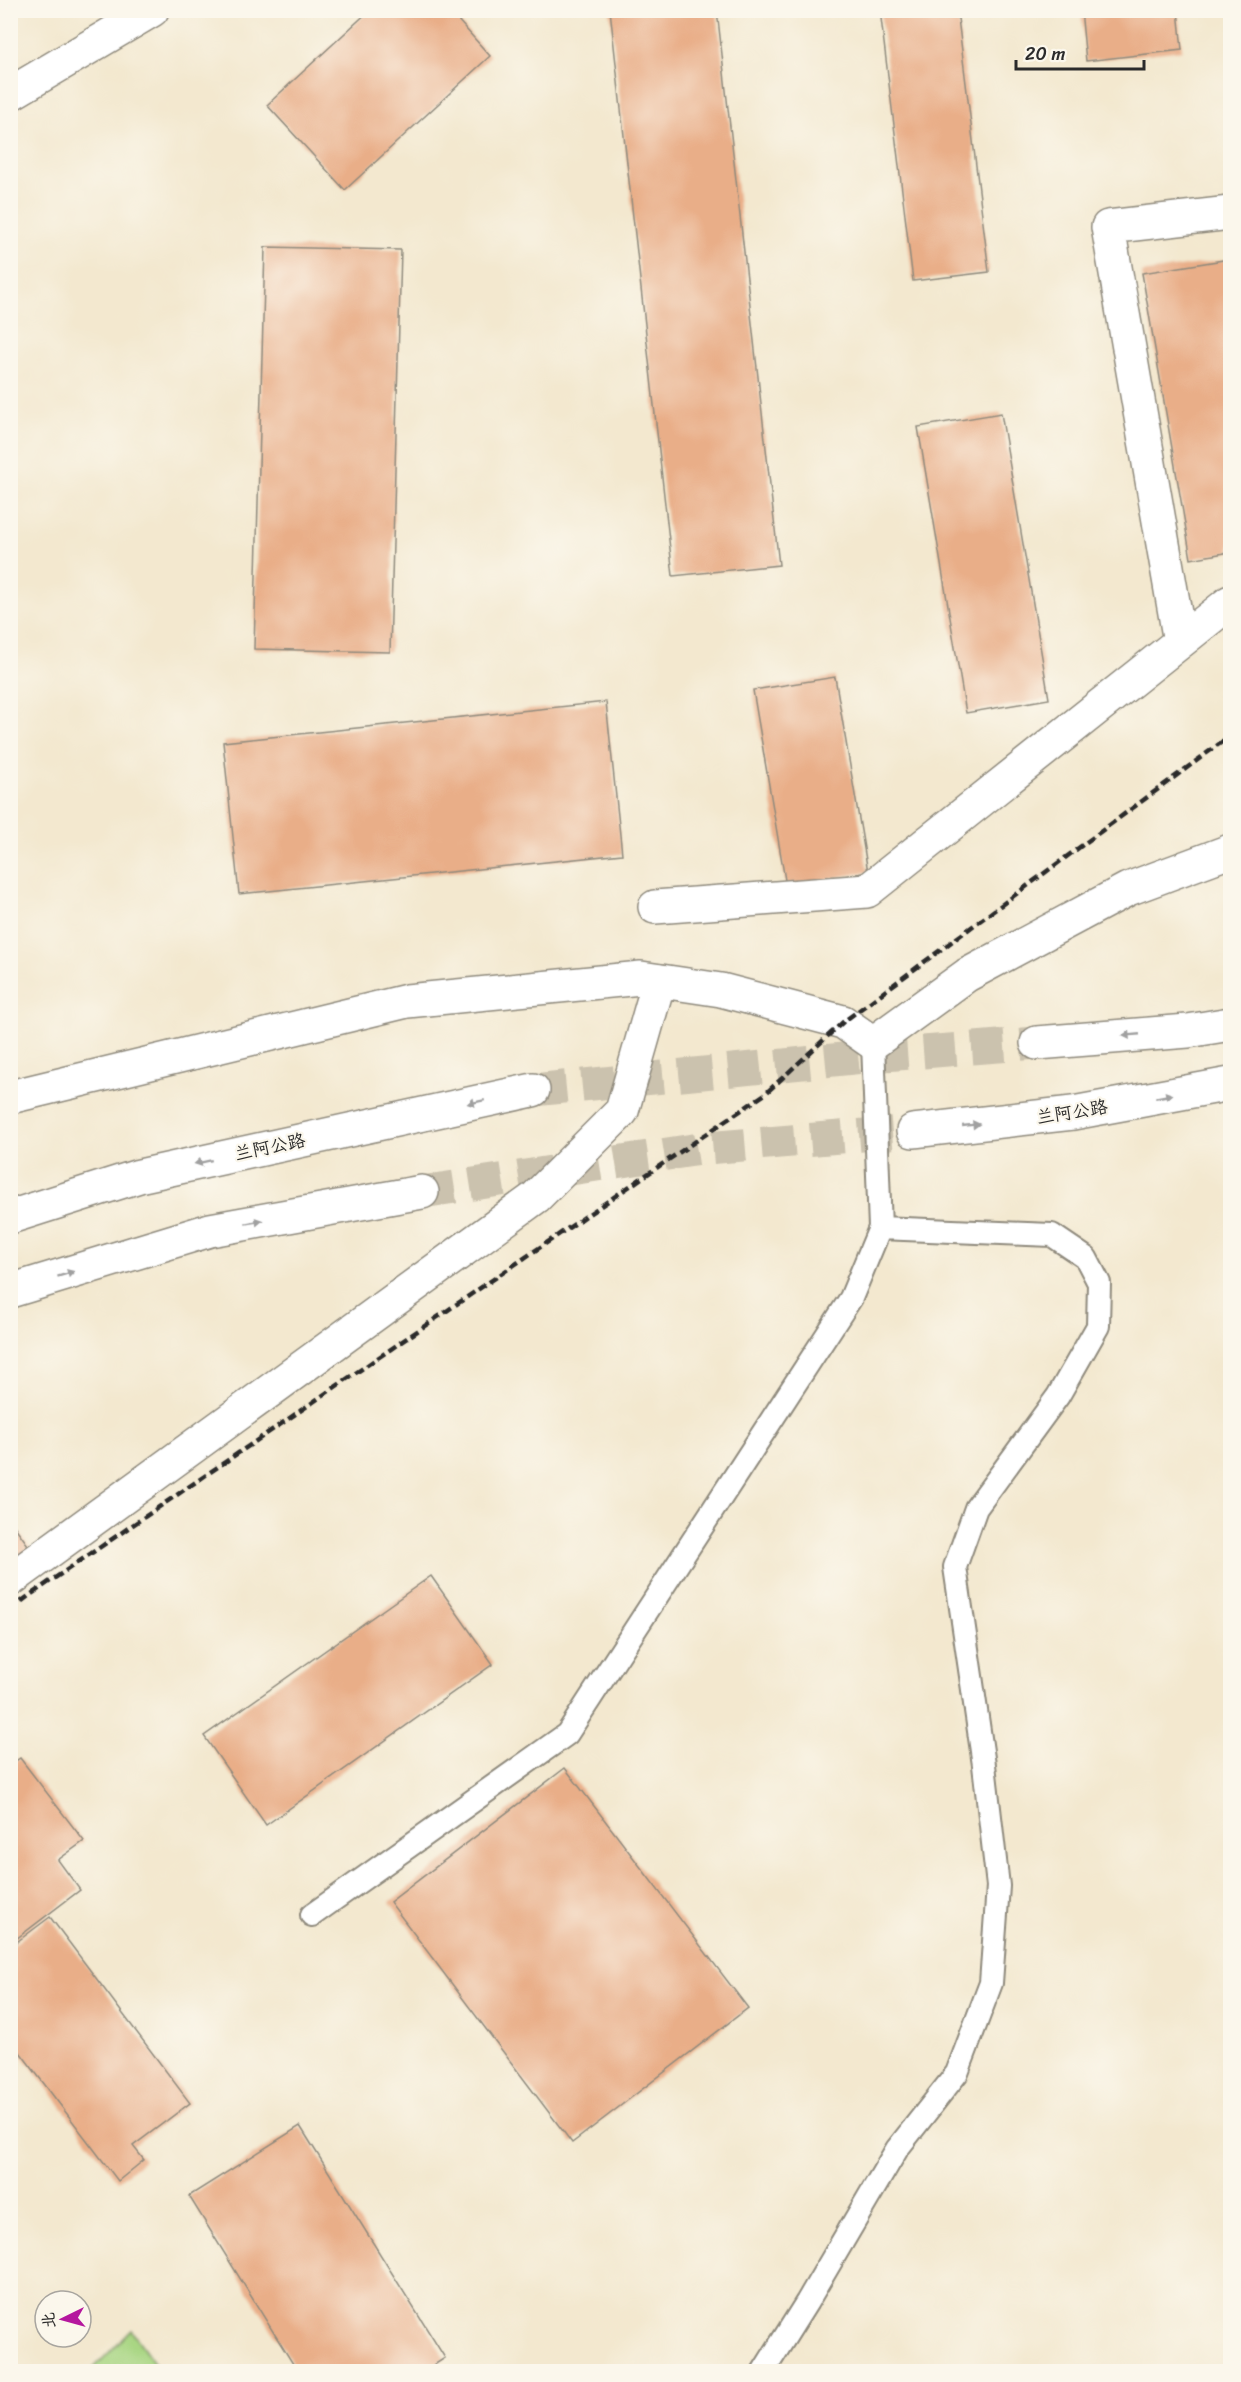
<svg xmlns="http://www.w3.org/2000/svg" width="1241" height="2382" font-family="Sriracha,'LXGW WenKai TC',sans-serif">
<style>
.green{fill:#a9d683;stroke:#6a8057;stroke-width:1.5}
.building{fill:#e9ae88}
.lines{fill:none;stroke-linecap:round;stroke-linejoin:round}
.highway-tunnel{stroke:#cbc2ae;stroke-width:33;stroke-dasharray:33 16;stroke-linecap:butt}
.lane-casing{stroke:#8f8a7d;stroke-width:26}
.street-casing{stroke:#8f8a7d;stroke-width:36}
.secondary-casing{stroke:#8f8a7d;stroke-width:36}
.highway-casing{stroke:#8f8a7d;stroke-width:36}
.lane{stroke:#fff;stroke-width:22}
.street{stroke:#fff;stroke-width:33}
.secondary{stroke:#fff;stroke-width:33}
.highway{stroke:#fff;stroke-width:33}
.rail{stroke:#2b2b2b;stroke-width:4.5;stroke-dasharray:9 4.5;stroke-linecap:butt}
.oneway{fill:#a0a0a0}
.labels{text-anchor:middle;stroke-width:4.5;stroke-linejoin:round;paint-order:stroke}
.street-label{font-size:18px;fill:#2b2b2b;stroke:#fbf7ec}
</style>
<rect width="100%" height="100%" fill="#fbf7ec"/>
<filter id="ink" filterUnits="userSpaceOnUse"><feTurbulence type="fractalNoise" baseFrequency=".0167" numOctaves="2"/><feDisplacementMap in="SourceGraphic" scale="12" xChannelSelector="R" yChannelSelector="G"/><feConvolveMatrix kernelMatrix="1 2 1 2 8 2 1 2 1" color-interpolation-filters="sRGB"/></filter>
<filter id="wash" filterUnits="userSpaceOnUse"><feTurbulence type="fractalNoise" baseFrequency=".008" numOctaves="4" result="noise"/><feDisplacementMap in="SourceGraphic" scale="24" xChannelSelector="R" yChannelSelector="G"/><feGaussianBlur stdDeviation="1.35" result="paint"/><feColorMatrix in="noise" values="0 0 0 0 0 0 0 0 0 0 0 0 0 0 0 0 0 1.4 0 .05"/><feComposite in="paint" operator="in"/></filter>
<g filter="url(#wash)">
<rect width="100%" height="100%" fill="#f3e8cf"/>
<path class="green" d="M131 2330 160 2371H91Z"/>
<g id="blocks">
<path class="building" d="M370 10H449L490 56 345 190 267 105Z
M610 10H717L779 565 673 576Z
M880 10H957L989 272 913 281Z
M1081 10H1178L1182 50 1086 61Z
M265 247 401 250 390 652 254 649Z
M1230 259V552L1191 559 1142 273Z
M1001 413 1049 699 966 713 918 427Z
M835 677 868 872 786 886 753 690Z
M606 702 622 854 239 894 223 742Z
M10 1520 38 1559 10 1578Z
M431 1576 493 1664 266 1825 204 1736Z
M20 1758 84 1841 58 1860 80 1890 12 1942 10 1940V1765Z
M565 1768 748 2008 572 2143 390 1902Z
M50 1917 190 2103 133 2146 144 2160 118 2181 10 2039V1947Z
M300 2126 445 2358 423 2372H298L189 2196Z"/>
</g>
</g>
<g filter="url(#ink)">
<use href="#blocks" fill-opacity="0" stroke="#8f8a7d" stroke-width="1.5"/>
<g class="lines">
<path class="highway-tunnel" d="M533 1090 873 1056 1037 1043
M422 1192 706 1148 913 1131"/>
<defs>
<path id="lane" d="M312 1915 567 1734 851 1298 880 1228 873 1043
M763 2372 807 2302 897 2149 957 2073 991 1983 998 1886 984 1765 955 1567 976 1508 1058 1396 1098 1326 1099 1283 1086 1258 1052 1235 880 1228"/>
<path id="street" d="M10 94 152 10
M1180 642 1230 602
M655 907 867 891 1180 642 1108 227 1230 213
M10 1580 536 1197 622 1111 659 981"/>
<path id="secondary" d="M10 1097 407 1001 641 978 721 990 843 1022 873 1043 967 975 1128 889 1230 851"/>
<path id="highway" d="M1037 1043 1188 1031 1230 1024
M913 1131 1073 1113 1230 1084
M10 1217 139 1176 533 1090
M10 1291 210 1230 422 1192"/>
</defs>
<use href="#lane" class="lane-casing"/>
<use href="#street" class="street-casing"/>
<use href="#secondary" class="secondary-casing"/>
<use href="#highway" class="highway-casing"/>
<use href="#lane" class="lane"/>
<use href="#street" class="street"/>
<use href="#secondary" class="secondary"/>
<use href="#highway" class="highway"/>
<path class="rail" d="M10 1610 30 1595 765 1094 843 1022 1230 736"/>
</g>
<defs><path id="oneway-solid" d="M-6-.8H1V-3.2L6.5 0L1 3.2V.8H-6Z" transform="scale(1.5)"/></defs>
<g class="oneway">
<use href="#oneway-solid" transform="translate(1131 1035) rotate(175)"/>
<use href="#oneway-solid" transform="translate(1164 1096) rotate(-11)"/>
<use href="#oneway-solid" transform="translate(476 1102) rotate(168)"/>
<use href="#oneway-solid" transform="translate(971 1125) rotate(-6)"/>
<use href="#oneway-solid" transform="translate(203 1162) rotate(168)"/>
<use href="#oneway-solid" transform="translate(254 1222) rotate(-10)"/>
<use href="#oneway-solid" transform="translate(66 1274) rotate(-17)"/>
</g>
</g>
<g class="labels">
<g class="street-label">
<text transform="translate(1072 1112) rotate(-9)" y="6">兰阿公路</text>
<text transform="translate(270 1147) rotate(-12)" y="6">兰阿公路</text>
</g>
</g>
<rect width="1241" height="2382" fill="none" stroke="#fbf7ec" stroke-width="36"/>
<g transform="translate(63 2319) rotate(265)"><circle r="28" fill="#fbf7ec" stroke="#a8a59f" stroke-width="1.5"/>
<path d="M0-4.5L10 22L0 15L-10 22Z" fill="#b5179e"/>
<text y="-9" font-size="16" font-weight="bold" text-anchor="middle" fill="#2b2b2b">北</text>
</g>
<path d="M1016 60v9h128v-9" fill="none" stroke="#2b2b2b" stroke-width="3"/>
<text x="1025" y="60" font-size="18" fill="#2b2b2b" stroke="#fbf7ec" stroke-width="4.5" paint-order="stroke">20 m</text>
</svg>
